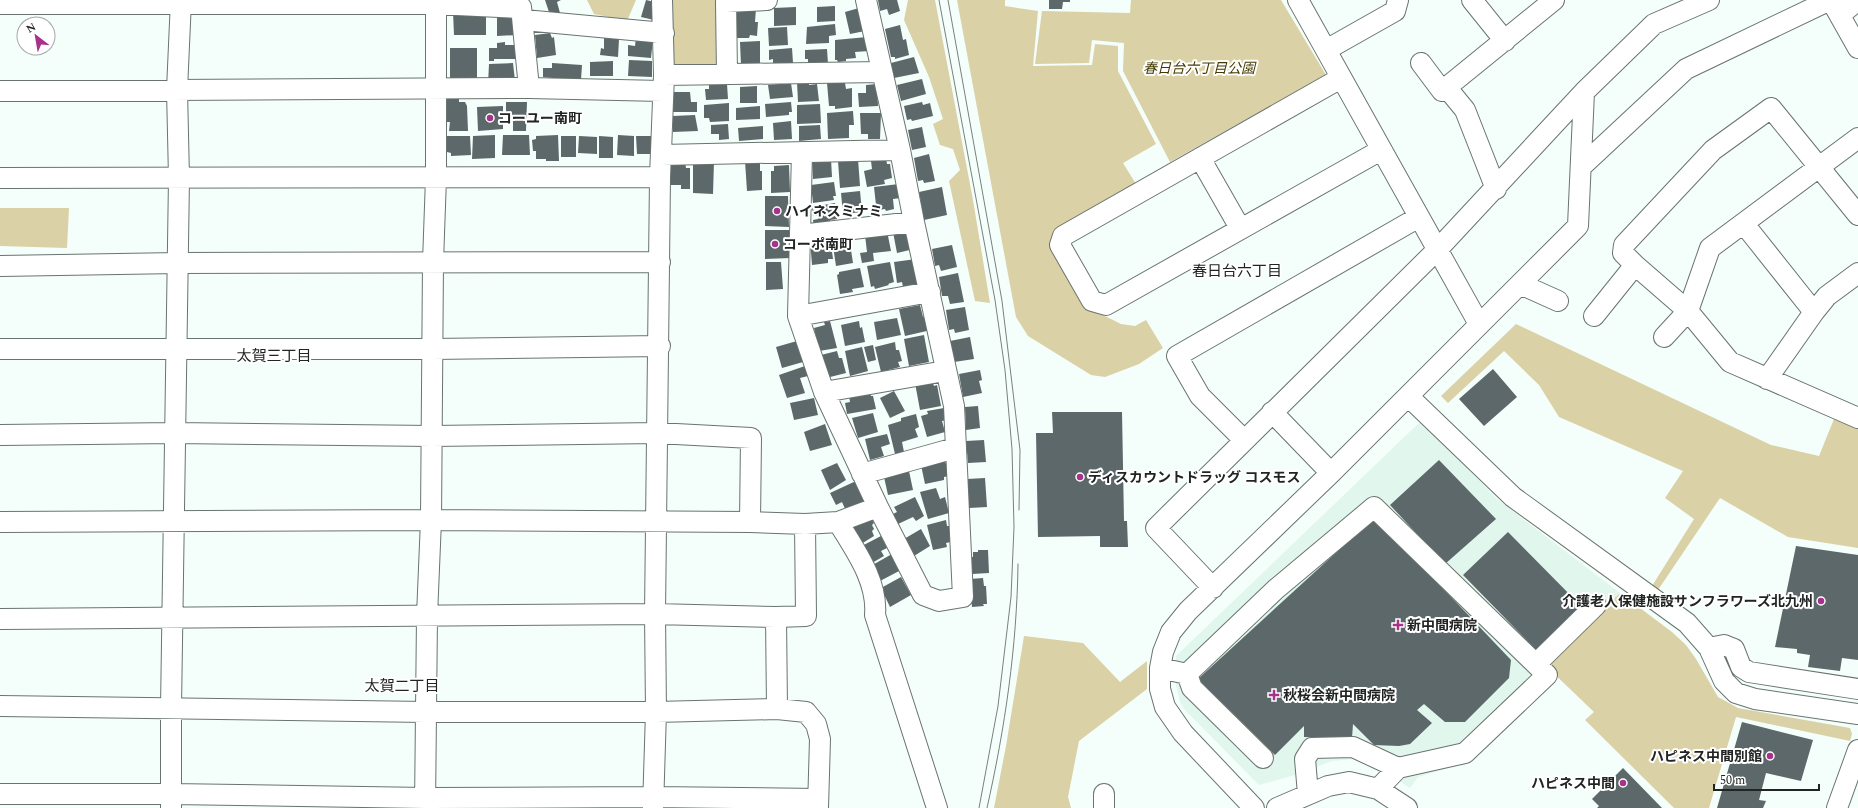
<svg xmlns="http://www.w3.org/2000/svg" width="1858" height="808" font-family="Spectral,'Noto Sans JP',serif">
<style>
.built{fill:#e1f6ec}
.green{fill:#dad1a7}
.building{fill:#5c6869}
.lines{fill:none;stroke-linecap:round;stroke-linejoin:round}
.minor-casing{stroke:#69746f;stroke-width:22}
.minor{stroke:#fff;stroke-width:20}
.tram{stroke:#7a807d;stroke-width:1}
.poi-dot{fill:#a7328b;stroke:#fff;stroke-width:1.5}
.labels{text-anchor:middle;stroke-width:4;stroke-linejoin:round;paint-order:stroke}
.park-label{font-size:14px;font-style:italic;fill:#443a01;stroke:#fff}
.poi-label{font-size:14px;font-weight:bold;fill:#202422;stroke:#fff;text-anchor:start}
.neighbourhood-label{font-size:15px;fill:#202422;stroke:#fff}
</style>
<rect width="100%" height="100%" fill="#f4fefa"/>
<path class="built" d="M1421 421 1497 499 1620 593 1545 665 1557 676 1472 761 1418 777 1410 788 1376 765 1355 759 1332 761 1298 774 1259 785 1185 710 1180 702 1176 685V656Z"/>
<path class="green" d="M587 0H636L627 21 594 14Z
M669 0H717L719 66 672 64Z
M908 0H935L973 200 990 303 975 301 949 181 960 170 953 149 940 145 933 124 943 119 929 77 904 20Z
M957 0H1005V6L1038 11 1033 66 1092 65 1095 44 1118 46V71L1156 144 1123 163 1136 184 1059 230 1089 308 1121 324 1135 326 1146 320 1163 348 1139 364 1105 377 1091 375 1028 336 1016 317Z
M1131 0H1281L1326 75 1170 162 1123 71 1124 43 1092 40 1089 63 1035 64 1042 11 1130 13Z
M0 208H69L67 248 0 246Z
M1516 324 1771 445 1819 456 1834 419 1858 427V548L1788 537 1720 498 1658 590 1652 586 1694 519 1665 498 1683 471 1559 417 1539 385 1504 351 1448 403 1441 396Z
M1620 593 1672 632 1686 645 1696 659 1718 697 1738 708 1850 728 1852 734 1850 741 1736 717 1709 808H1674L1585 720 1594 712 1545 665Z
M1024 636 1083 643 1120 682 1147 661V689L1079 741 1068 797 1071 808H994L1006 746Z"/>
<path class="building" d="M545 0H561L557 2 560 13 550 15Z
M646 0 659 3 654 20 641 17Z
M878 0H897L900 11 889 15 887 9 880 11Z
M1049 0H1070V2H1063L1062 9H1049Z
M835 6V21L817 22V7Z
M796 7V25L774 26V8Z
M756 8 755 22H758L757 36 750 35 749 38H737V36H734V12Z
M859 8 865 31 850 34 845 12Z
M453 12H486V35H454Z
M516 13 517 35 497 36V17Z
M835 24 836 35 829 36V43L806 44 807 27Z
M900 25 903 40 906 39 909 55 895 59V57H891L885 29Z
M787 27 788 45 769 46 768 28Z
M550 33 552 38 554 37 556 55 537 58 535 35Z
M636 37 653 39 651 58 628 56V45L635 46Z
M867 37 869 51 855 52 856 58 846 59V61L838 62 837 60H835V40Z
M604 38 619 39 618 57 600 55 601 48 604 49Z
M760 41V64L741 65 740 42Z
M505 42V45H515L516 59H494V61H489V48H497V43Z
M450 48H477V79H450Z
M792 48 793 63 773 65V59L769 60V50Z
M827 49 828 64 808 65V59H805V50Z
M914 57 919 73 894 78 891 63Z
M629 60 652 61V77L628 76Z
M613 61V76H590V62Z
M513 63 515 81 488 84 489 64Z
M552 63 582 65 581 80H552V78L543 77V68H552Z
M922 79 926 94 901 101 897 85Z
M797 82 809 83V85L817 84 819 101 798 102Z
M791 83 793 97 770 99 768 85Z
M827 83H845L846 89 852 88V107L835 109V106H829Z
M727 84 728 99 706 100 705 89H709V85Z
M877 84 878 106 859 107 858 93H866V85Z
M757 86V103H740V87Z
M672 92H690L691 102H697V112H672Z
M447 97H459V102H465L467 106 468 131H449L450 122H447Z
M506 102H527L526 131H513V116H506Z
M791 102 792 112H789V115L766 117 765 104Z
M922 102 923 105 930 103 933 116 912 121 911 119 907 120 904 106Z
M729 103V121L710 122 709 118H704V105Z
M820 104 821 123 797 124V105Z
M503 106V129L478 131 477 107Z
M760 106V119L736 120V108Z
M853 111 854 125H849V138L828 139 827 113Z
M860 113H881L880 139H868V134H861Z
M695 115 698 131 673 132V116Z
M791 121 792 139 774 140 773 123Z
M728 124 729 139 719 140V134H711V125Z
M820 125 821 139 799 141V126Z
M763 126V139L739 141 738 128Z
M922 127 926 147 912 150 908 130Z
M495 135V158L472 159 473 136Z
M503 135H529L530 155H502Z
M558 135 559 161H546V159H536V151H533L532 140 536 139V136Z
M618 135 634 136V156L617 155Z
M446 136H470L471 155 451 156V153L447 152Z
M561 136H576V157H561Z
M579 136 597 137V154L578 153Z
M599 136 613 137V158H599Z
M636 136H652L653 154H637Z
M929 154 935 181 924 183 923 180 918 181 914 158Z
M831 159 832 177 813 179 812 160Z
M858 159 860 186 840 188 838 161Z
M886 159 887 164H890L892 178 884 180 885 184 867 187 864 171 872 169 871 161Z
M760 160V171H762V190L747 191 745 161Z
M693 161H714L713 194 693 193Z
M685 162 686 168H690V189H681V185H669L670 163Z
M789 165 790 192 771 193V171H774V166Z
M834 182 836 196H833L834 200 813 203 811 185Z
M899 184 901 198 893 199 894 209 886 211 885 209 878 210 876 205 874 187Z
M942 187 947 215 924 220 919 192Z
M860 191 862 212 843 214 841 193Z
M765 196H788L789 227 765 226Z
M835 203 837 219 830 220 831 224 814 227 813 220 818 219V216H813L812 207Z
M910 229 914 249 897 253 893 232Z
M765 230H789V239H786V248H789L790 258 765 259Z
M887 231 891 251 873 253 874 261 862 263 860 253 867 252 865 235Z
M830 237 833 259H828V263L812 265 810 239Z
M849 237 853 263 836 266 832 239Z
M952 245 957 267 941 271 939 265 935 266 932 249Z
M916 259 918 285 903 287 902 282 897 283 894 262Z
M766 262H781L783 289 766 290Z
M890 262 894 282 888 284 889 285 875 289 874 286 871 287 867 266Z
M860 268 864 287 852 289 853 292 840 294 837 275 839 274V272Z
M958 273 964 302 950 304 948 296H942L939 277Z
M920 305 923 317 928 316 931 330 905 336 899 309Z
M965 307 969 330 955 333 954 329 949 330 946 310Z
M897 318 901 335 877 340 874 322Z
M830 321 837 348 819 351 814 328 825 325 824 322Z
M859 321 860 328 862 327 865 342 845 346 841 325Z
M924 335 929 362 909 366 904 339Z
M970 337 974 359 954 362 950 341Z
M797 341 803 362 782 368 776 347Z
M895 342 896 350H899L902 361 898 362 900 367 881 372 875 347Z
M873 345 876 360 868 362 864 347Z
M862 347 868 371 850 376 845 351Z
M837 351 839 358H842L846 373 826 378 821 355Z
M805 366 808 376 800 378 805 393 787 398 779 375Z
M1493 369 1517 397 1484 426 1459 399Z
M980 370 982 380 979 381 982 393 963 397 959 374Z
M932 380 934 386 937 385 941 406 920 410 915 383Z
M894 391 905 411 890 418 880 398Z
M870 393 871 396H873L876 409 847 414 845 403 850 402 849 396Z
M814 398 818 415 794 420 790 403Z
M978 406 980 428 966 430 965 407Z
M944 408 947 420 942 421 945 432 927 437 921 416 928 414 927 411Z
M1052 412H1122L1124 521H1127L1128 547H1100V536L1038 537 1036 433H1053Z
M873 413 878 432 858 438 852 418Z
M916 414 919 427 915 429 918 437 902 442 904 452 895 454 888 425 901 421V418Z
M825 424 832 445 810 451 804 432Z
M887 434 890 444 881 447 884 456 870 460 865 439Z
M984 440 986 462 968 463 966 441Z
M945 460 949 476 944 477V480L925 484 921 465Z
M1439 460 1496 519 1445 564 1390 505Z
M837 463 846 480 830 490 821 470Z
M909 471 913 490 888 495 884 477Z
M985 478 987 507 969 508 967 479Z
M856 481 865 501 846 511 842 502 836 505 830 493Z
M936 488 940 499 945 497 949 513 928 519 920 492Z
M915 497 924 516 916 521 913 517 898 524 893 514 897 512 894 507Z
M1375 517 1511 660 1509 678 1465 722H1445L1424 704 1417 710 1432 723 1410 744 1399 746 1374 745 1353 724 1352 738 1304 737V726L1275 755 1198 679Z
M871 518 874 523 872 525 874 529 872 531 874 536 861 544 850 529Z
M946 520 947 526H951L955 541 946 543 947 547 933 550 927 525Z
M921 529 930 546 914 556 904 539Z
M1508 532 1586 611 1541 655 1463 575Z
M881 536 887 548 881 551 884 556 872 563 858 548Z
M1796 546 1858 555V660L1842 658 1840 671 1808 667 1810 655 1797 653V649L1775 647Z
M978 550H988L989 573 972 574 970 557H973V552H978Z
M892 554 901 570 880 581 869 567Z
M901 577 911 595 890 607 881 588Z
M983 578 984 586H986L987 604H983L984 606 972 607 970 579Z
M1742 722 1813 740 1801 781 1766 773 1759 800 1766 801 1763 808H1717Z
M1623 768 1662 808H1597L1599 806 1592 799Z"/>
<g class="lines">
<defs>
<path id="minor" d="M1298 0 1479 324
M1472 0 1505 41
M1831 0 1858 48
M0 4H435L521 8
M521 7 529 88
M1840 15 1858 0
M524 20 664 33
M1326 50 1395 11 1398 0
M1421 63 1442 91 1554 0
M727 74 726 2 767 0
M664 75 881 72
M1341 78 1063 236 1060 245 1092 301 1106 305 1381 150
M1447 88 1465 110 1496 189
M0 91 529 88 662 91
M802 152 798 316 824 392 878 507 923 595 939 601 963 597 954 406 914 222 900 150 866 0
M661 155 900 150
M1200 158 1240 228
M1582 166 1686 69 1830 0
M0 178 660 177
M1858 215 1771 108 1713 150 1624 245 1623 253 1635 265 1688 311 1730 362 1858 418
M1744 224 1814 312
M800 235 914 222
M0 266 178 263 660 262
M1520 284 1558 301
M798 316 930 292
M1594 316 1635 265
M1664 337 1688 311 1710 248 1858 138
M0 349H432L660 346
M1767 379 1814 312 1827 296 1858 273
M824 392 945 371
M1408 396 1513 497 1687 623 1709 648 1724 681 1736 693 1755 699 1858 714
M1272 412 1331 473
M0 435 175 433 432 436 657 433 751 438 750 522
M1244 440 1200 396 1177 356 1419 217
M862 474 955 448
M0 522 431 520 750 522 805 524 838 522 878 507
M838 522C855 550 878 581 875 615L937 808
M1213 588 1156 528 1438 249 1584 92 1654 24 1709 0
M776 617 777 709
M0 619 655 614 776 617 806 616 805 524
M1709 648 1724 645 1734 649 1741 667 1749 672 1858 689
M1536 664 1596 605
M1160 668 1187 674 1276 589 1374 507 1547 675 1465 753 1398 768
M1187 674 1192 688 1263 758
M0 706 426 712H656L777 709 806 712 816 724 820 739 818 808
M0 794H171L426 798 653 797 818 799
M1308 794 1305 759 1312 748 1353 747 1398 768 1378 789
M171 808V708L179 178 177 90 181 0
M425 808 427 616 431 520 433 262 436 178V0
M653 808 656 712 655 614 660 177 664 75 662 0
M1104 808V794
M1254 808 1183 733 1165 707 1160 689V668L1163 652 1171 632 1188 611 1331 473 1578 226 1584 92
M1277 808 1328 786 1349 782 1378 789 1407 808
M1837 808 1858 750"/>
</defs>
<use href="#minor" class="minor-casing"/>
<use href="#minor" class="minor"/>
<path class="tram" d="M939 0 995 300 1005 370 1012 449 1014 527 1011 597 998 706 979 808
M948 0 1002 301 1020 450 1019 510
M987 808C1005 728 1017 646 1018 564"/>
</g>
<g class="poi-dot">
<circle cx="490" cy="118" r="4"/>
<circle cx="777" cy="211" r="4"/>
<circle cx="775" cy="244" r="4"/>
<circle cx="1080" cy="477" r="4"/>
<circle cx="1821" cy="601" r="4"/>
<path d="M1396 619h4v4h4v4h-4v4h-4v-4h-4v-4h4z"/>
<path d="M1272 689h4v4h4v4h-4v4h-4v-4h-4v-4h4z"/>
<circle cx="1770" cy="756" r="4"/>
<circle cx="1623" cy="783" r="4"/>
</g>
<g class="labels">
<g class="park-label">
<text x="1199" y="73">春日台六丁目公園</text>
</g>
<g class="poi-label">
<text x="498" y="123">コーユー南町</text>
<text x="785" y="216">ハイネスミナミ</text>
<text x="783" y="249">コーポ南町</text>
<text x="1088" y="482">ディスカウントドラッグ コスモス</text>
<text x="1813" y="606" text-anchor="end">介護老人保健施設サンフラワーズ北九州</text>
<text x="1407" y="630">新中間病院</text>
<text x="1283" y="700">秋桜会新中間病院</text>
<text x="1762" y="761" text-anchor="end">ハピネス中間別館</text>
<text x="1615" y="788" text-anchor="end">ハピネス中間</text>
</g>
<g class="neighbourhood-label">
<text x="1237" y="276">春日台六丁目</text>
<text x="274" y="361">太賀三丁目</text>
<text x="402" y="691">太賀二丁目</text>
</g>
</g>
<g transform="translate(36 36) rotate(329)"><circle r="19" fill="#ffffff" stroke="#a6a7a7"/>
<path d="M0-3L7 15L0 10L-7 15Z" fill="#a7328b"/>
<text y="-6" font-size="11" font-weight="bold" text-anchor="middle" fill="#202422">N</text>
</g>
<path d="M1714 784v6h105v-6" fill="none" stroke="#202422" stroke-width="2"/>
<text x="1720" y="784" font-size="12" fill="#202422" stroke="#ffffff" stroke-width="3" paint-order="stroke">50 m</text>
</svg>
